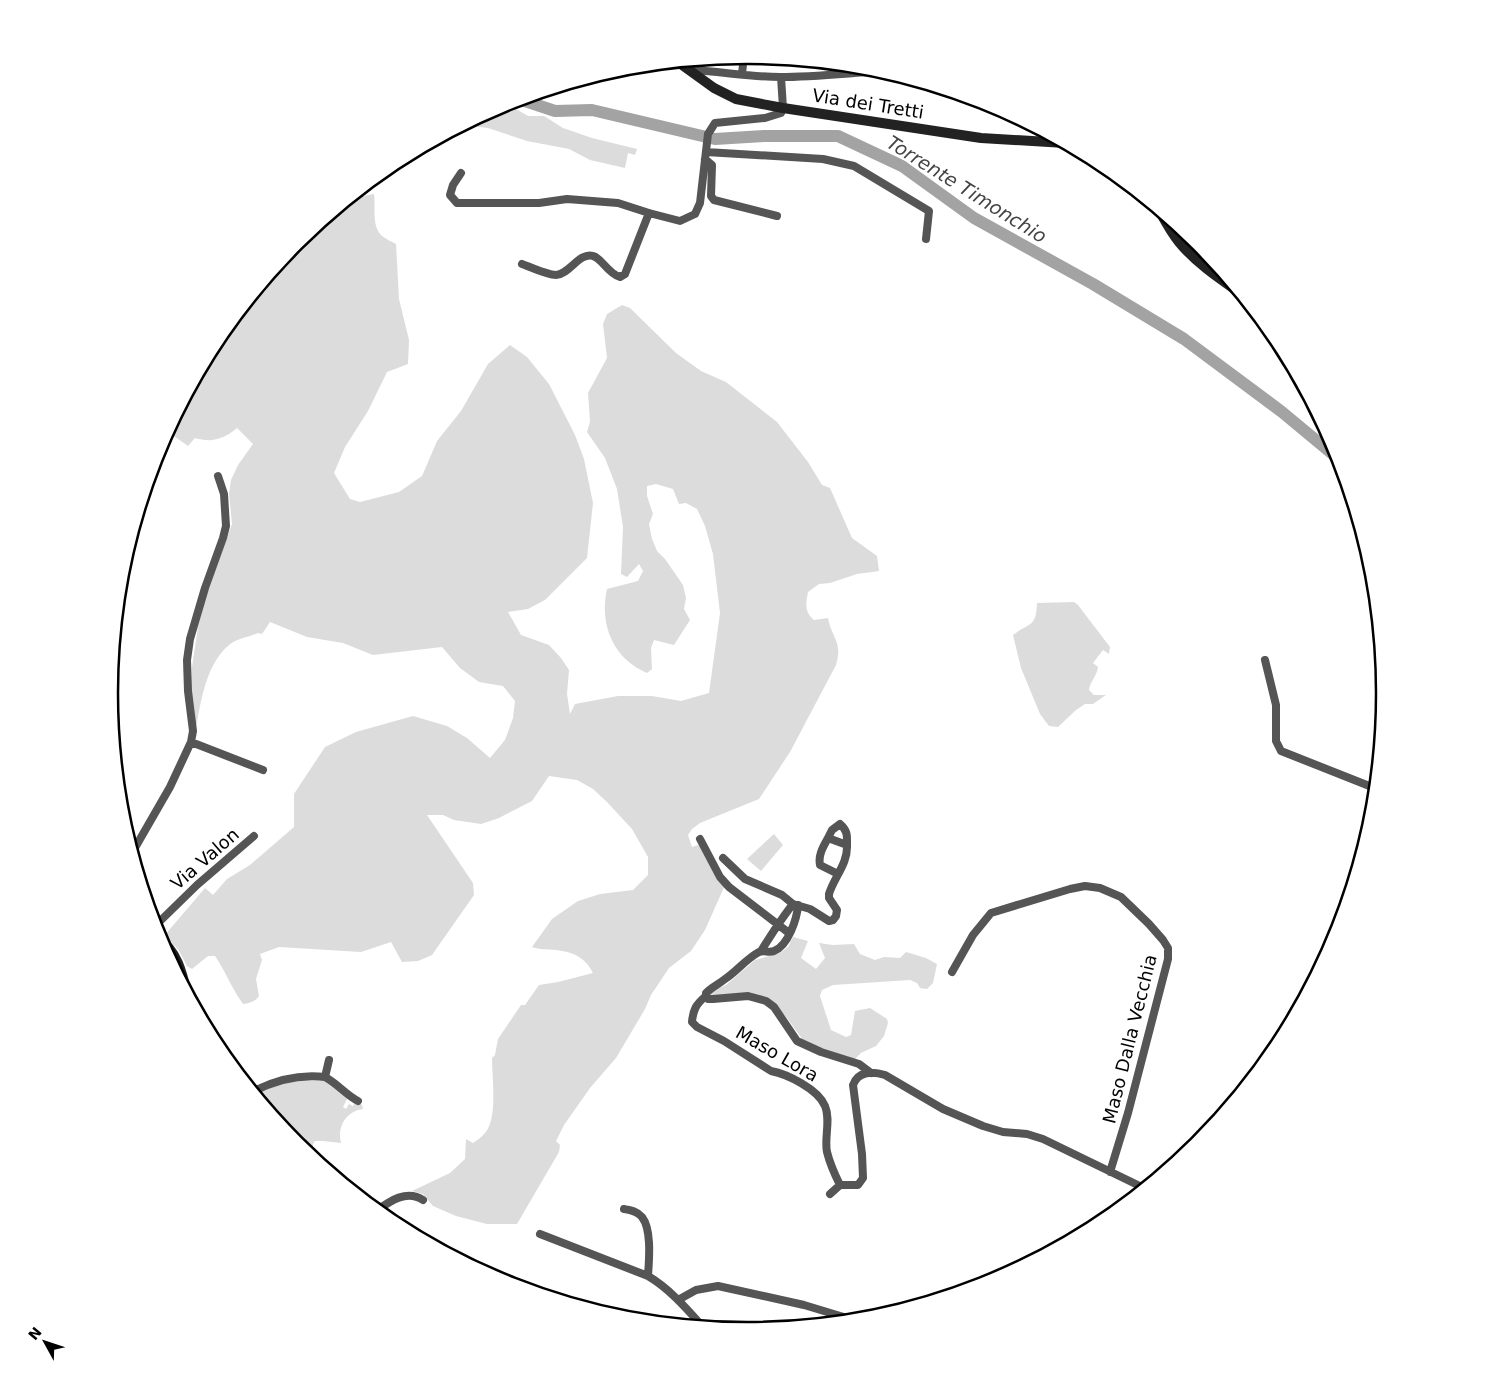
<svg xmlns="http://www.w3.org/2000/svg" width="1495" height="1387" font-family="'DejaVu Sans',sans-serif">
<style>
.green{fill:#dcdcdc}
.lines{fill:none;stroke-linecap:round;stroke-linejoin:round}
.river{stroke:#a3a3a3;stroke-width:12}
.street{stroke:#555;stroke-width:8}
.secondary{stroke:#222;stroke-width:10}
.labels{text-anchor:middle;stroke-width:4;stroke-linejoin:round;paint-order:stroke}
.street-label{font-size:18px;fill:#000;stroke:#fff}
.water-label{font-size:19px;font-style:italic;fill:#444;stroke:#fff}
.rim{fill:none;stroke:#000;stroke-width:2.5}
</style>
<rect width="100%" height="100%" fill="#fff"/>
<path class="green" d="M506 103 528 116H544L563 128 592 138 637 149 635 155 628 153 625 168 590 160 569 149 527 141 488 128 464 125Z
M360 190 363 196 374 194C376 207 371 226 382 236 386 239 392 242 396 244L399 299 409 340 408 364 387 372 368 411 345 447 334 473 350 499 360 502 399 492 422 476 437 441 461 411 488 364 510 345 527 357 549 384 575 435 584 459 593 503 587 558 545 600 528 609 508 612 521 635 549 645 561 658 569 670 567 694 570 714 575 704 618 696H652L681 701 709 693 720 613 713 554 705 526 697 509 686 503 679 504 673 489 656 484 647 486V496L653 514 649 524 652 539 657 551 665 559 683 585 686 598 684 609 690 620 674 645 654 640 651 648 652 669 647 673C613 659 599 624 607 589L638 581 643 571 639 564 627 577 621 574 623 527 617 489 605 458 587 432 590 422 588 393 607 358 603 324 607 314 622 305 630 308 676 353 701 371 726 382 777 422 808 462 822 485 830 488 852 538 877 556 879 571 857 574 830 583 819 584 808 592C806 603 804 612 814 620L828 618C832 639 843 641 836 665L790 752 759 799 700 823 692 829 688 835 692 847 698 845 703 847 725 885 705 930 691 951 669 968 651 995 645 1009 616 1058 590 1088 564 1125 556 1141 560 1145 559 1152 517 1224H487L456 1216 433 1206 423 1194 412 1191 450 1173 465 1159 466 1139 473 1143C477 1140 482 1137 485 1133 498 1118 492 1078 492 1058L495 1055 498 1039 521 1005H525L539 985 558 982 593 973C585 957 573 952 556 950 547 949 540 950 532 947L552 919 578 901 600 894 633 890 648 875V857L632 829 607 802 593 789 577 780 549 776 532 801 499 818 481 824 454 820 443 815H427L473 883 474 895 432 955 418 961 402 962 391 942 361 952 279 947 260 954 262 960 256 979 259 996C255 1002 250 1003 243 1004 232 989 226 972 215 956H208L192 969 187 966 178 949 164 936 205 888 213 895 227 879 250 865 294 827V794L325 747 356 732 413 716 447 726 467 738 490 758 505 740 513 718 515 701 503 686 479 682 460 668 442 647 373 655 343 643 307 637 270 622 262 634 258 633C249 637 236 639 229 645 206 664 201 701 196 728L191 705V693L192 667 198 627 206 595 232 524 229 494 231 480 238 465 253 444 237 428C224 439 212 443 195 438L188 446 167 431 217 339 296 242Z
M1074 602 1078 605 1110 647 1109 654 1103 650 1093 663 1098 667C1097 676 1090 682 1089 690L1094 695H1106L1093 704H1085L1076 710 1058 727 1049 726 1040 714 1021 668 1013 635C1030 622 1036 628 1037 603Z
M774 834 783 845 761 871 747 859Z
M793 937 808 941 801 958 816 969 825 958 819 943 833 945 854 944 860 954 875 960 884 957 900 958 906 952 926 958 937 964 933 983 927 989 920 988 917 983 910 980 833 985 822 990 820 996 831 1030 846 1037 851 1035 855 1011 870 1008 887 1019 888 1023 884 1036 876 1046 861 1053 853 1061 819 1050 803 1040 787 1018 772 1001 709 997 710 992 726 985 755 960 780 953 788 947Z
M298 1080 324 1081 336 1084 349 1099H347L343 1107 346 1109 349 1104 353 1106 356 1101 362 1105 363 1109C346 1111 337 1127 341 1143L323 1141H315L313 1144V1157L319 1164 296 1145 253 1092 266 1086Z"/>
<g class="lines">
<path class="river" d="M519 99 555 111 592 110 715 139 764 136H838L902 166 974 218 1093 284 1184 339 1282 412 1341 461"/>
<path class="street" d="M688 70C719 71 749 77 780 77 814 77 849 73 883 71
M742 74 744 55
M706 152 823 159 854 166 929 211 926 239
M705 159 712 165 711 196 714 200 777 216
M461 173 453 185 450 195 457 203H539L567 199 618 203 649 213 680 221 695 214 700 203 708 134 715 123 765 118 781 113 783 108 781 77
M522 264C530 267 548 275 556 275 570 274 579 252 593 256 602 258 607 273 620 277L625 274 649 213
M1265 660 1276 705V741L1281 751 1377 789
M191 742 263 770
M700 839 720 877 729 887 789 933
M132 853 170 787 191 742 193 731 188 691 187 660 190 639 205 588 223 538 226 526 224 494 218 476
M723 858 745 879 782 895 793 904
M838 874 820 865C818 855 823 847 828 838L847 845
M798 905C797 919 788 946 774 951 769 953 764 950 759 952 746 959 737 971 725 979 719 984 712 987 706 993V997L708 999H713L748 996 766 1001 774 1007 797 1041 821 1052 859 1064 871 1073
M154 927 197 885 254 836
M761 951C771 935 781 919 793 904L810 909 829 921 833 920 836 916 837 910 829 898V894C834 877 848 864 847 845 847 836 848 831 840 824L832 830 828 838
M952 972 973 935 991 913 1070 889 1085 886 1100 888 1121 897 1149 924 1163 940 1168 948V959L1128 1113 1110 1172
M706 996C696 1004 693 1010 692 1022L697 1027 724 1041 771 1071C787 1074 818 1089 825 1106 831 1120 824 1138 827 1152 830 1164 835 1175 840 1185
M325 1077C338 1084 346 1095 358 1101
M252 1092C275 1080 300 1074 325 1077L329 1060
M830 1194 840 1185H858L863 1178 862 1154 853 1085C858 1071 873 1071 885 1075L943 1109 983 1126 1003 1132 1027 1134 1043 1139 1146 1189
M624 1209C630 1210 637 1211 642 1217 652 1230 649 1260 648 1276
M376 1211C390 1201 407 1189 423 1200
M540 1234 648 1276C670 1289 687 1309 704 1328
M678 1300 696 1290 718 1286 804 1305 857 1321"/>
<path class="secondary" d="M678 62 714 88 736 99 783 108 981 138 1065 143
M1158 208C1164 219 1170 231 1179 242 1196 263 1220 279 1243 295
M158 938C177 951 182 972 187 994"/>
</g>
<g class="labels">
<g class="street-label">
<text transform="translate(868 104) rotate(9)" y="6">Via dei Tretti</text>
<text transform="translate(205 859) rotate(-41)" y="6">Via Valon</text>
<text transform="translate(1130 1039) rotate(-76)" y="6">Maso Dalla Vecchia</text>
<text transform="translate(777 1054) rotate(30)" y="6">Maso Lora</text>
</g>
<g class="water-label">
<text transform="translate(967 189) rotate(32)" y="7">Torrente Timonchio</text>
</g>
</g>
<path d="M0 0H1495V1387H0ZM118 693a629 629 0 1 1 1258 0a629 629 0 1 1-1258 0Z" fill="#fff" fill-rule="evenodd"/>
<path class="rim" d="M118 693a629 629 0 1 1 1258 0a629 629 0 1 1-1258 0Z"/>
<g transform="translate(45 1342) rotate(310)" stroke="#ffffff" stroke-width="4" paint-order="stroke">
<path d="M0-4L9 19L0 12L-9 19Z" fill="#000000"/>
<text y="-8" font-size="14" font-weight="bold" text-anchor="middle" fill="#000000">N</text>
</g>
</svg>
